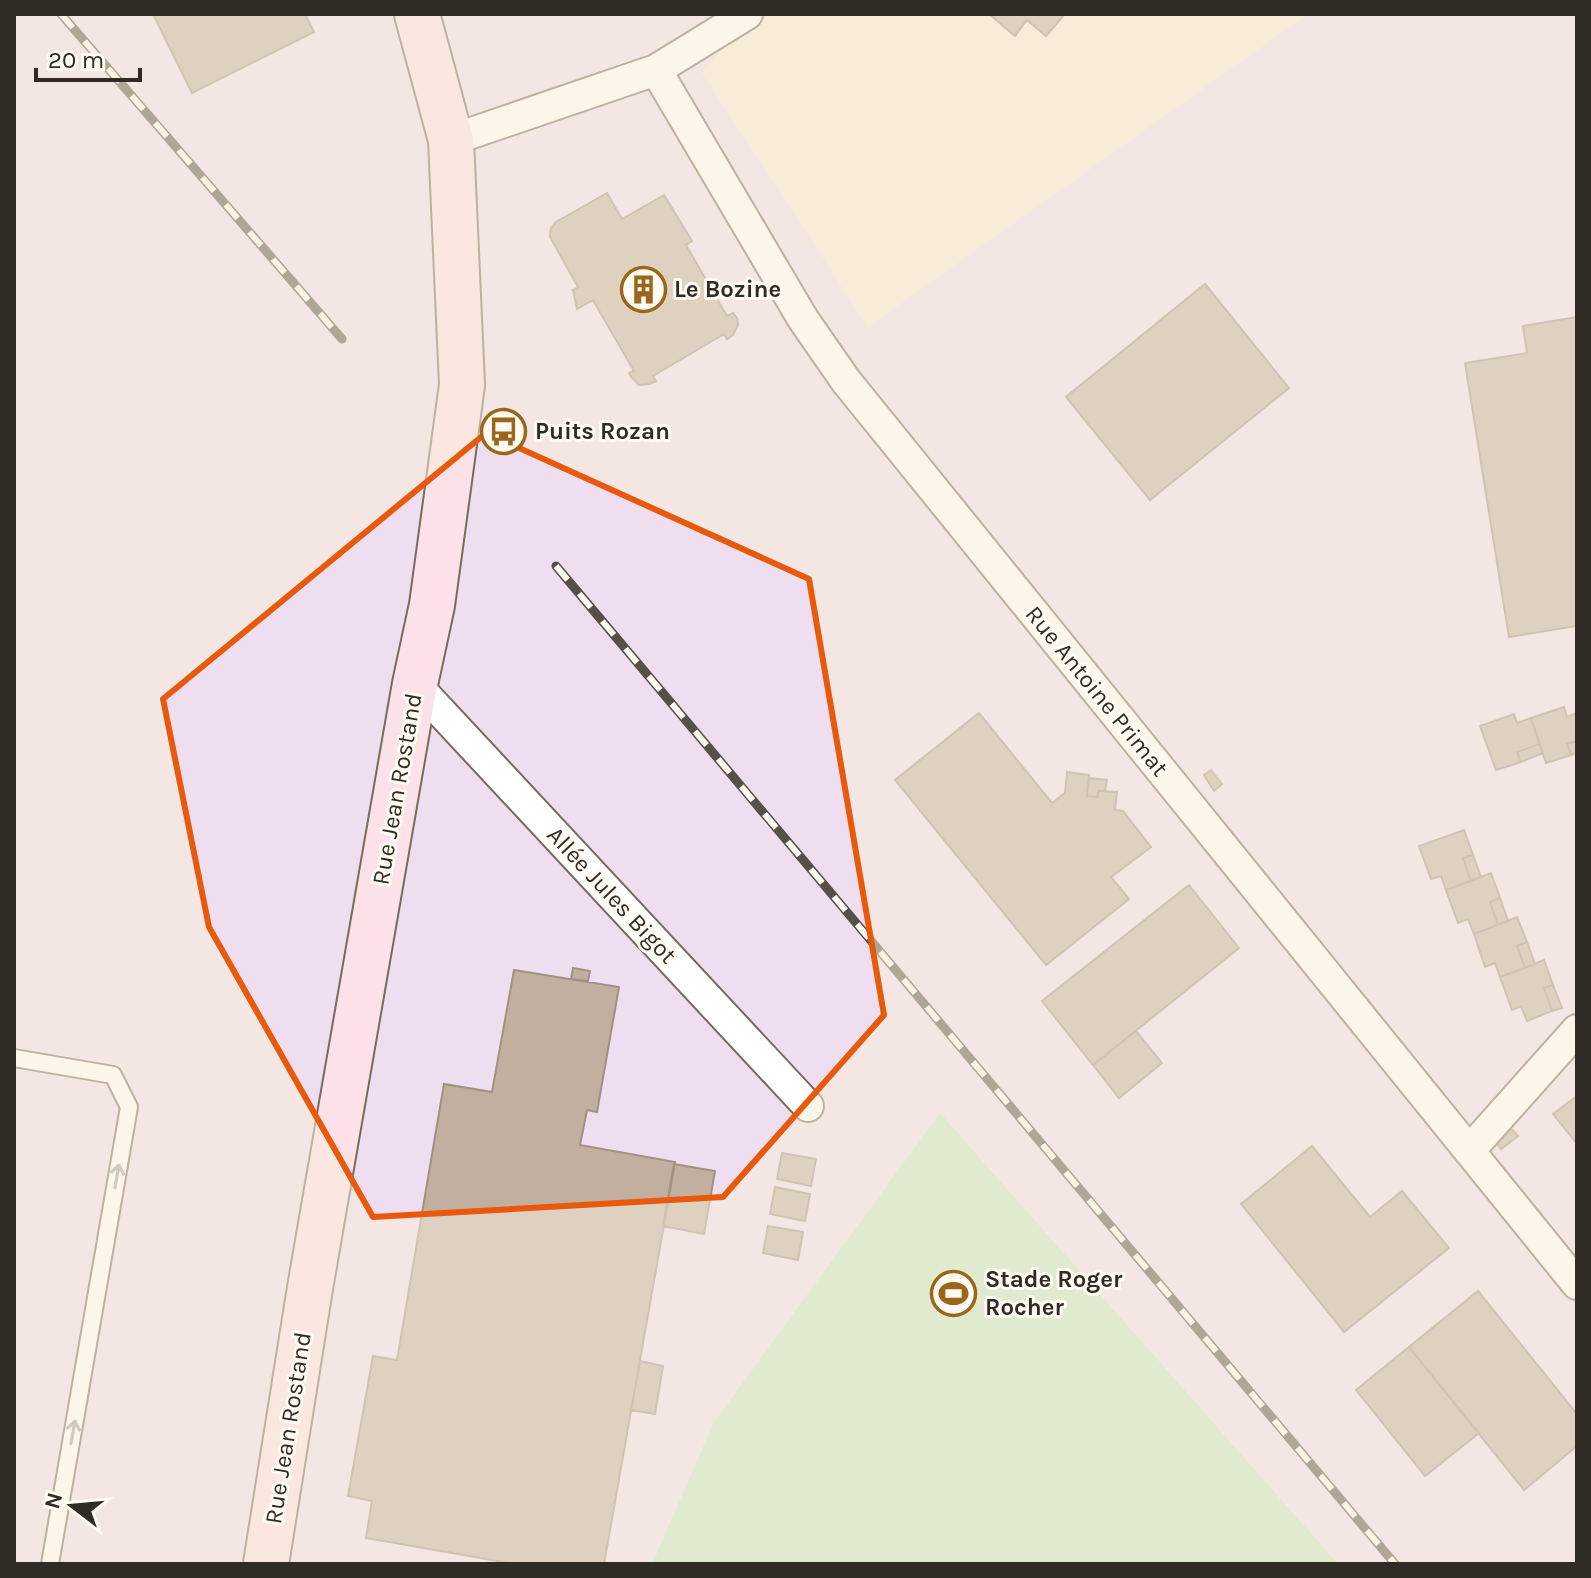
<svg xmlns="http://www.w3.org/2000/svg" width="1591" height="1578" font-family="Karla,sans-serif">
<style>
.industrial{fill:#eedef0}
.green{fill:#c1e7c1}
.building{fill:#c1afa0;stroke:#a29182;stroke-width:2}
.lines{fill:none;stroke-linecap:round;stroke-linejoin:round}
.lane-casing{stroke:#766c5b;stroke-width:20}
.street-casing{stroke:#766c5b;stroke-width:34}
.secondary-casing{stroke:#766c5b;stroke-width:48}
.lane{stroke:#fff;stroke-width:16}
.street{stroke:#fff;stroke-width:30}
.secondary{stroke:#fce2e8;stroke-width:44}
.rail-casing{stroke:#565147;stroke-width:9}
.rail{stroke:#fffbf2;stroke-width:6;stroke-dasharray:18;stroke-linecap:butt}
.oneway{stroke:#a2a09d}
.marked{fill:none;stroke:#e8590c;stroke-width:6;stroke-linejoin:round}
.labels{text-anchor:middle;stroke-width:6;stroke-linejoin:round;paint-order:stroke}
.poi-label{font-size:24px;font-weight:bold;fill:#302c25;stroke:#fffbf2;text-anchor:start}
.street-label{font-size:24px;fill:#302c25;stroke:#fffbf2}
</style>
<rect width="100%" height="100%" fill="#f8ecd8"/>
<path class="industrial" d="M14 14H752L702 73 868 327 1308 14H1577V1564H1338L940 1113 714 1422 652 1564H14Z"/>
<path class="green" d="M940 1113 1338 1564H652L714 1422Z"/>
<path class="building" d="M153 14H305L314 32 192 93Z
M989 14H1065L1046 36 1027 20 1015 36Z
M607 193 622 219 664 195 692 241 686 245 727 316 733 313 737 318 738 325 733 335 727 339 724 334 653 376 656 381 650 384 639 385 631 377 629 373 634 371 593 300 577 309 573 290 578 287 550 237 551 228 556 222Z
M1205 284 1289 388 1150 500 1066 397Z
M1577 317V626L1509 637 1465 363 1527 353 1523 326Z
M1564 707 1567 717 1577 713V741L1567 744 1571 755 1546 763 1531 718Z
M979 713 1052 803 1065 793 1067 772 1089 775 1087 796 1098 797V791L1117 792 1115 810 1123 811 1151 847 1111 877 1129 899 1046 965 895 780Z
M1514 714 1517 723 1531 718 1540 744 1517 752 1521 762 1496 770 1480 726Z
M1577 741V753L1571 755 1567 744Z
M1540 744 1543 753 1521 762 1517 752Z
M1211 770 1222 784 1214 791 1204 775Z
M1089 778 1107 780 1105 791H1098V797L1087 796Z
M1464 830 1473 855 1463 858 1471 881 1446 890 1441 876 1431 879 1419 846Z
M1473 855 1481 877 1471 881 1463 858Z
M1491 873 1500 898 1490 902 1498 925 1474 934 1468 919 1458 923 1446 890Z
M1189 885 1239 948 1093 1065 1042 1001Z
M1500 898 1508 921 1498 925 1490 902Z
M1517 917 1527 942 1517 946 1525 968 1500 977 1495 963 1485 967 1474 934Z
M1527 942 1535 964 1525 968 1517 946Z
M1544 960 1553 985 1544 988 1552 1011 1527 1021 1521 1006 1512 1010 1500 977Z
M573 968 590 971 588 981 571 979Z
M514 970 619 987 597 1112 587 1110 580 1145 675 1162 604 1564H515L366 1538 372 1501 348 1496 373 1356 397 1360 444 1084 492 1092Z
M1553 985 1562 1008 1552 1011 1544 988Z
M1136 1031 1162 1063 1119 1098 1093 1065Z
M1577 1096V1144L1553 1114Z
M1509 1126 1518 1136 1501 1149 1493 1139Z
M1312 1146 1370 1217 1402 1191 1449 1248 1344 1332 1241 1204Z
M782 1153 816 1159 811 1186 777 1179Z
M674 1164 715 1171 704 1234 663 1226Z
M775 1187 810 1194 805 1221 770 1214Z
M768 1226 803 1232 798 1260 763 1253Z
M1478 1291 1577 1414V1446L1524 1490 1409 1347Z
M1409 1347 1479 1433 1425 1476 1356 1390Z
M640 1361 663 1366 655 1414 631 1410Z"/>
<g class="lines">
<defs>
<path id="lane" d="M14 1058 113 1075 129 1107 50 1564"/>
<path id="street" d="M656 70 803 319 846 381 1577 1284
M451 140 656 70 747 14
M415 684 808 1106
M1469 1151 1577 1030"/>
<path id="secondary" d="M266 1564 310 1288 415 684 432 605 462 385 451 140 417 14"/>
</defs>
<use href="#lane" class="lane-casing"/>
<use href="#street" class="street-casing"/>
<use href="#secondary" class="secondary-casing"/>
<use href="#lane" class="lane"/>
<use href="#street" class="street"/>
<use href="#secondary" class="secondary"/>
<defs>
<path id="rail" d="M61 14 342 339
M556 566 1395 1564"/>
</defs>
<use href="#rail" class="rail-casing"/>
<use href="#rail" class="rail"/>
</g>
<defs><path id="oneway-shaft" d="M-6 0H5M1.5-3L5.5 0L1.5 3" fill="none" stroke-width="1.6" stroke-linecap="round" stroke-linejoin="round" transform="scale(2)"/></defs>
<g class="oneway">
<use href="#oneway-shaft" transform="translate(117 1176) rotate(-80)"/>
<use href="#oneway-shaft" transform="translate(73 1432) rotate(-80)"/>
</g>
<path d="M0 0H1591V1578H0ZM486 433 809 579 884 1015 723 1197 373 1217 209 927 163 699Z" fill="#f8ecd8" fill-opacity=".55" fill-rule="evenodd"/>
<path class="marked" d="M486 433 809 579 884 1015 723 1197 373 1217 209 927 163 699Z"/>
<defs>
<symbol id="building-ring" viewBox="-11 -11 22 22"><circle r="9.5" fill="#fffbf2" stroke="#99661b" stroke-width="1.5"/><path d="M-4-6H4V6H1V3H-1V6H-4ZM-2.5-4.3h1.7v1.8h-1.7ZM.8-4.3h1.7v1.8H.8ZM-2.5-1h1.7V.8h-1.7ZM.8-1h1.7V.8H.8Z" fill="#99661b"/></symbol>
<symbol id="bus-ring" viewBox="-11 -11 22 22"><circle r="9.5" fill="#fffbf2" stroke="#99661b" stroke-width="1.5"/><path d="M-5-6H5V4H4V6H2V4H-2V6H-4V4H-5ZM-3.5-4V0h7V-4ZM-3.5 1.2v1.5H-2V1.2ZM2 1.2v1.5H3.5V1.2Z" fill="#99661b"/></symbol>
<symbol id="stadium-ring" viewBox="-11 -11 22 22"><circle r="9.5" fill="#fffbf2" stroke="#99661b" stroke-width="1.5"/><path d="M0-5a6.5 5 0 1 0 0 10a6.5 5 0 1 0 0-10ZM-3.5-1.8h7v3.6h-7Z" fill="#99661b"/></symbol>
</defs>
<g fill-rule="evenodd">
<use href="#building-ring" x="618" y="264" width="51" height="51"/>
<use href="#bus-ring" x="478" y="406" width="51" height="51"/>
<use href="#stadium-ring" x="928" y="1268" width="51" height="51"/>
</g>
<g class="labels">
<g class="poi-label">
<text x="674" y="297">Le Bozine</text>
<text x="535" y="439">Puits Rozan</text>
<text x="985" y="1287">Stade Roger<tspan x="985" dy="28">Rocher</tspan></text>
</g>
<g class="street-label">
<text transform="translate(1097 691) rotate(51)" y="8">Rue Antoine Primat</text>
<text transform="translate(397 789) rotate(-80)" y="8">Rue Jean Rostand</text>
<text transform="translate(612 895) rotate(47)" y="8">Allée Jules Bigot</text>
<text transform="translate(288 1428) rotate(-81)" y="8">Rue Jean Rostand</text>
</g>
</g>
<rect width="1591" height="1578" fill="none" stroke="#302c25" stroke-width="32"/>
<g transform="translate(72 1506) rotate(286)" stroke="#fffbf2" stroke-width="6" paint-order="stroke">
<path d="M0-6L14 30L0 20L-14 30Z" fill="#302c25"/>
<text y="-12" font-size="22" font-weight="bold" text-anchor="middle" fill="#302c25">N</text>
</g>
<path d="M36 68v12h104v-12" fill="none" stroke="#302c25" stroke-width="4"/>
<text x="48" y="68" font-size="24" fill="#302c25" stroke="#fffbf2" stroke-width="6" paint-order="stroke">20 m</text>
</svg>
